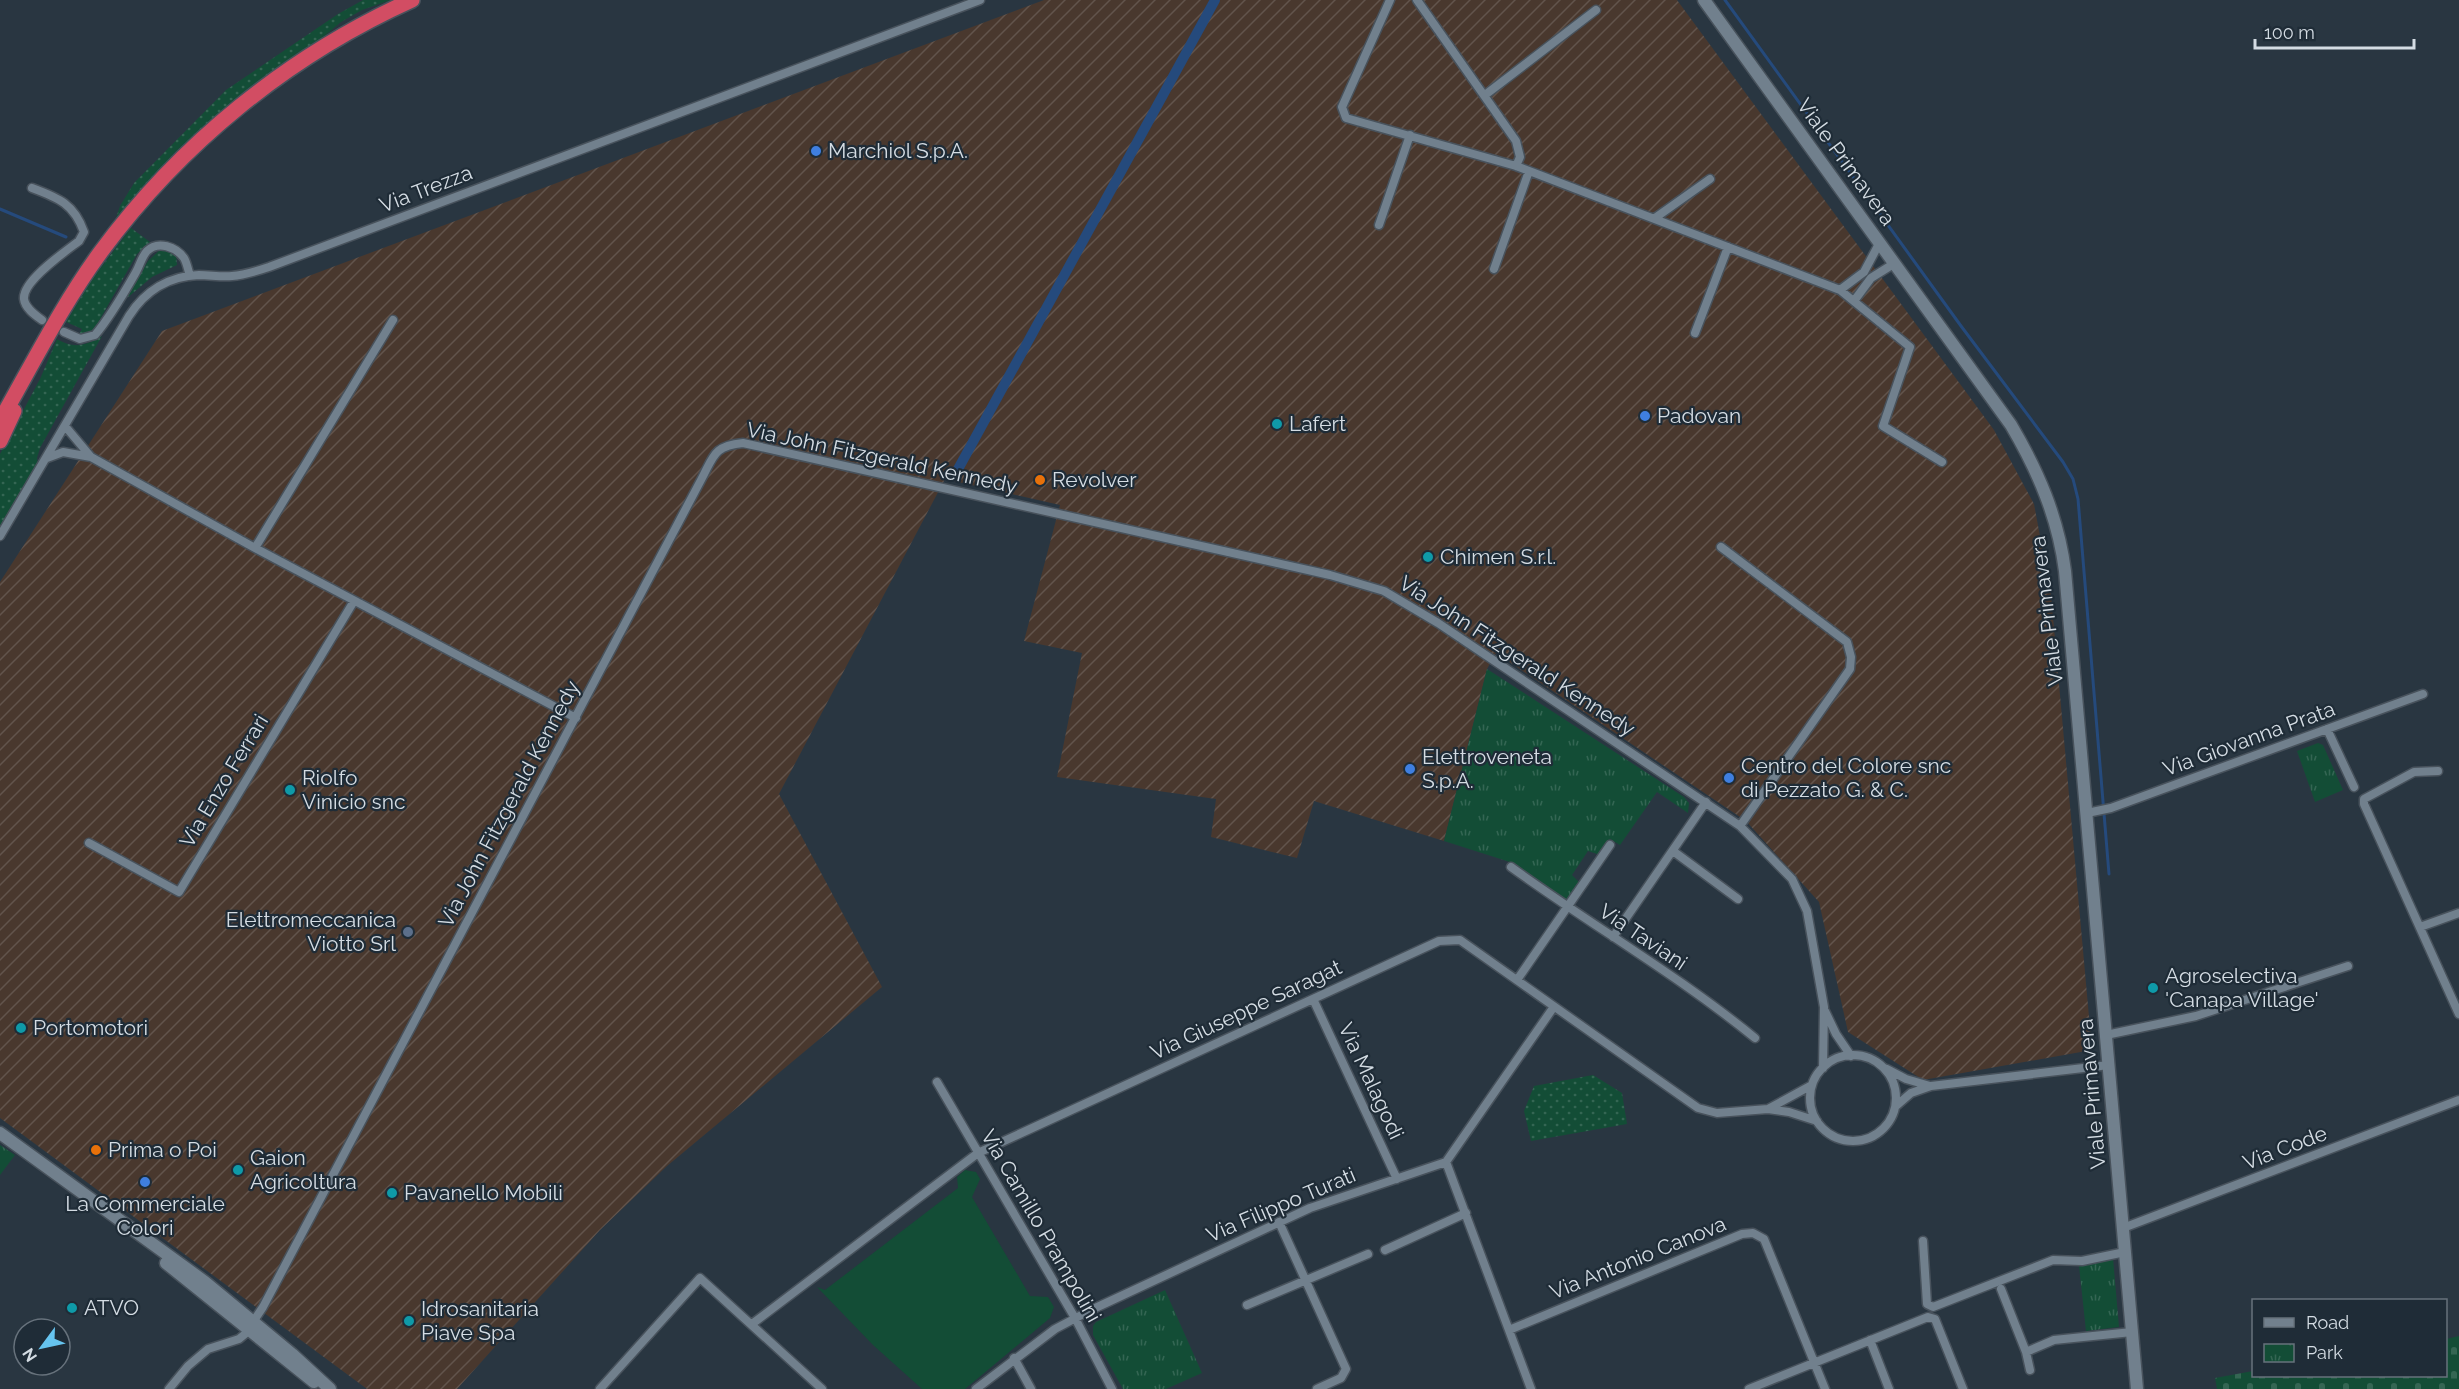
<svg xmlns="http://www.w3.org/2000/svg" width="2459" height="1389" font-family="Raleway,sans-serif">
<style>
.industrial{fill:url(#industrial-furrows)}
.grass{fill:url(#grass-dots)}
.cemetery{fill:url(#cemetery-stones)}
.park{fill:url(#park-tufts)}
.pitch{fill:#134d36}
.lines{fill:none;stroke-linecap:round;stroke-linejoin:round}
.stream{stroke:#254a7c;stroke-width:3}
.canal{stroke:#254a7c;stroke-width:10}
.street-casing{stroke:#48525c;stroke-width:11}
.secondary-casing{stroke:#48525c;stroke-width:15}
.highway-casing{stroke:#48525c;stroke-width:18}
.street{stroke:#71808d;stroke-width:8}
.secondary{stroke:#71808d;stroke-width:12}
.highway{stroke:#d24d63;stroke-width:15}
.shop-dot{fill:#3f7fe0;stroke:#1f2c37;stroke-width:2}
.culture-dot{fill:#0f9aa8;stroke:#1f2c37;stroke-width:2}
.food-dot{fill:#e8710a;stroke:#1f2c37;stroke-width:2}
.service-dot{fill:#5c6f8a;stroke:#1f2c37;stroke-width:2}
.labels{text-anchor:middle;stroke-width:4.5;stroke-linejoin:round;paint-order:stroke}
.poi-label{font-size:21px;fill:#d4dce3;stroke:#1f2c37;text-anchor:start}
.street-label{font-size:21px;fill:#d4dce3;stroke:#1f2c37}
</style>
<defs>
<pattern id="industrial-furrows" width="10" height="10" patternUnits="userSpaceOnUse" patternTransform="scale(1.5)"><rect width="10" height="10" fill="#49382e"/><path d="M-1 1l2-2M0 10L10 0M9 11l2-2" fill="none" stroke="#62544c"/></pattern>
<pattern id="grass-dots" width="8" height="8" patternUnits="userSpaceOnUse" patternTransform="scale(1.5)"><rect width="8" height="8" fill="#134d36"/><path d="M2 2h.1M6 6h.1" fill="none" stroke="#346653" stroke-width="1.8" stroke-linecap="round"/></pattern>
<pattern id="cemetery-stones" width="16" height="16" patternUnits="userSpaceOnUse" patternTransform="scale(1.5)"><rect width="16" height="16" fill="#134d36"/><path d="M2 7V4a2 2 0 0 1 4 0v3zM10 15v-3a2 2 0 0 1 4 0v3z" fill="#346653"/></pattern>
<pattern id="park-tufts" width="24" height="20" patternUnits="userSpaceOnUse" patternTransform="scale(1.5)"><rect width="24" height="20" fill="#134d36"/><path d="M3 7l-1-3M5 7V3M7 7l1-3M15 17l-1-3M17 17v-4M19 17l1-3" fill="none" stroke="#346653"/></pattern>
</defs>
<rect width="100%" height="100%" fill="#293641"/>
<path class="industrial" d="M1044 0H1677L1994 430 2034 504 2051 595 2092 1050 1923 1080 1848 1032 1819 902 1746 821 1496 653 1487 669 1444 841 1314 801 1297 858 1211 837 1216 799 1057 777 1082 653 1024 641 1060 505 945 479 779 794 882 987 667 1166 600 1230 457 1389H367L0 1118V582L162 331Z"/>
<path class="grass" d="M363 0H391L362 10 341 22 321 39 231 103 175 152 116 218 120 206 134 183 226 90 338 14Z
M131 228 150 242 137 254 95 328 90 333 78 336 82 329 66 322 93 278Z
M161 249 176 255 177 265 152 277 127 298 148 261Z
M102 336 40 448 37 458 38 465 0 530V454L40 379 57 339C74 349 85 346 102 336Z
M1593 1075 1622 1093 1627 1124 1531 1141 1524 1111 1534 1086Z"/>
<path class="cemetery" d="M2459 1336V1389H2217L2215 1378 2253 1371 2254 1376H2446V1339Z"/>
<path class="park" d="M1487 669 1684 797 1689 803 1688 813 1657 792 1620 845 1610 839 1600 855 1588 851 1572 875 1579 882 1567 900 1513 863 1444 841Z
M2318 743 2323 745 2343 790 2315 802 2297 751Z
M0 1145 15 1155 0 1175Z
M2113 1258 2119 1327 2086 1331 2079 1266Z
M1165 1290 1202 1373 1166 1389H1123L1093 1335V1326L1096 1322Z"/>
<path class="pitch" d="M965 1170 976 1172 980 1179 972 1197 1030 1296 1048 1297 1054 1307 1050 1318 965 1389H922L873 1345 817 1287 825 1290 958 1188 957 1177Z"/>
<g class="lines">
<path class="stream" d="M1725 0 1961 326 2063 462 2073 479 2078 499 2109 874
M0 209 66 237"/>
<path class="canal" d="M957 471 1215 0"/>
<defs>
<path id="street" d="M1390 0 1342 107 1346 118 1516 166 1840 290 1910 347 1883 426 1942 462
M1417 0 1516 141 1520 157 1516 166
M1485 95 1596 10
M32 188C59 198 74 204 84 232L79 241C66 251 22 281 24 299 25 308 35 315 42 320
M1655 218 1710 179
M1379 225 1410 135
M1494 269 1529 171
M1840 290 1864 272 1880 242
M1854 301 1871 278 1895 263
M64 332 80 339 95 335C111 316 124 293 136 272 140 265 142 256 147 251 158 240 176 247 184 258 187 263 188 270 190 276
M1695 333 1728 247
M65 426 91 457
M47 458 63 452 91 457 255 548 576 718
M0 536 129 316C145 291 169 276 199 275 210 275 221 277 232 276 245 275 257 271 269 267L980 0
M1721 547 1847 642 1851 657 1850 669 1740 826
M255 548 393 320
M2327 729 2354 787
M2438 771 2414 772 2364 799V804L2459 1014
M2087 813 2111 808 2423 694
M89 843 179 892 354 601
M1673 851 1738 899
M1511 867C1591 925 1678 975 1755 1038
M2420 927 2459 913
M1613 937 1706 802
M1517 980 1610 845
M1313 999 1397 1179
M1825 1011 1836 1034 1851 1056
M2106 1035 2196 1016 2348 966
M1810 1098a43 43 0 1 1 86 0a43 43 0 1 1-86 0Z
M1887 1069 1906 1079 1930 1086
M937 1082 1075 1318 1112 1389
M1896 1106 1911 1093 1931 1086 2109 1065
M1768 1109 1812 1085
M1446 1162 1531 1389
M1279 1222 1346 1369 1341 1378 1317 1389
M2123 1228 2459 1100
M1923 1241 1927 1304 1933 1307 2053 1260 2082 1261 2125 1252
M1385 1250 1466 1213
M2001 1289 2026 1352 2054 1340 2132 1332
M1247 1305 1368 1254
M752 1324 978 1153 1439 941 1460 940 1698 1108 1717 1113 1768 1109 1789 1112 1817 1121
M1509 1330 1742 1234 1753 1233 1764 1239 1825 1389
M1870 1340 1889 1389
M2026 1352 2030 1370
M1014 1358 1031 1389
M169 1389 188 1366 208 1349 239 1339 245 1334 263 1307 701 480C714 456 713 446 743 443L1330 575 1384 591 1438 623 1740 826 1792 879 1807 911 1824 1007 1823 1068
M600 1389 700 1278 822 1389
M976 1389 1055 1329 1091 1310 1310 1208 1446 1162 1553 1008
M1749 1389 1928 1317 1935 1319 1963 1389"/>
<path id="secondary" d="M1704 0 2011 425C2038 471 2058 517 2065 571L2137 1389
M0 1133 205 1282 292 1354 330 1389
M166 1263 314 1382"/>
<path id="highway" d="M0 421C32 365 62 305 100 253 180 144 288 56 412 0
M0 441 14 411"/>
</defs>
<use href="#street" class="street-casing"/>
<use href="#secondary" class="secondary-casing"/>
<use href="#highway" class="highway-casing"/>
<use href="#street" class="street"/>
<use href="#secondary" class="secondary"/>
<use href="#highway" class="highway"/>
</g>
<g class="shop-dot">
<circle cx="816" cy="151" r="6"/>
<circle cx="1645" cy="416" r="6"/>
<circle cx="1410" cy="769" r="6"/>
<circle cx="1729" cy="778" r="6"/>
<circle cx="145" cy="1182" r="6"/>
</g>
<g class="culture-dot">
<circle cx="1277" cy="424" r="6"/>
<circle cx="1428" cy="557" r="6"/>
<circle cx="290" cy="790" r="6"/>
<circle cx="2153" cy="988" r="6"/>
<circle cx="21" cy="1028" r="6"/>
<circle cx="238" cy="1170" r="6"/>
<circle cx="392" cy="1193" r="6"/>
<circle cx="72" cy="1308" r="6"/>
<circle cx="409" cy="1321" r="6"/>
</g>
<g class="food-dot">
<circle cx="1040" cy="480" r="6"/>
<circle cx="96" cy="1150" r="6"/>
</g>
<circle class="service-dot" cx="408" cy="932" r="6"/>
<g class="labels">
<g class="poi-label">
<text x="828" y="158">Marchiol S.p.A.</text>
<text x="1657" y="423">Padovan</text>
<text x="1289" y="431">Lafert</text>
<text x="1052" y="487">Revolver</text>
<text x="1440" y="564">Chimen S.r.l.</text>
<text x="1422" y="764">Elettroveneta<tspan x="1422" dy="24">S.p.A.</tspan></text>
<text x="1741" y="773">Centro del Colore snc<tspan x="1741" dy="24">di Pezzato G. &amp; C.</tspan></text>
<text x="302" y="785">Riolfo<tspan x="302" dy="24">Vinicio snc</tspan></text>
<text x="396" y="927" text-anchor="end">Elettromeccanica<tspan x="396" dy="24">Viotto Srl</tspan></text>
<text x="2165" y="983">Agroselectiva<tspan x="2165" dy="24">'Canapa Village'</tspan></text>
<text x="33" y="1035">Portomotori</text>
<text x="108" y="1157">Prima o Poi</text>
<text x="250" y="1165">Gaion<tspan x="250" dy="24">Agricoltura</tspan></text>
<text x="404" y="1200">Pavanello Mobili</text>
<text x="145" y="1211" text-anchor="middle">La Commerciale<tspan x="145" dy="24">Colori</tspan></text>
<text x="84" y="1315">ATVO</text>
<text x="421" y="1316">Idrosanitaria<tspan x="421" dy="24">Piave Spa</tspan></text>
</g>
<g class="street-label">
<text transform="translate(1846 162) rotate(54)" y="7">Viale Primavera</text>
<text transform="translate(426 189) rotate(-21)" y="7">Via Trezza</text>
<text transform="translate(882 458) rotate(12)" y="7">Via John Fitzgerald Kennedy</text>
<text transform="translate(2047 611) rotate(-97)" y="7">Viale Primavera</text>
<text transform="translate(1517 656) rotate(33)" y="7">Via John Fitzgerald Kennedy</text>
<text transform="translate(2249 739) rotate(-20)" y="7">Via Giovanna Prata</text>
<text transform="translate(224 781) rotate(-59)" y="7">Via Enzo Ferrari</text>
<text transform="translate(509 804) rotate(-62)" y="7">Via John Fitzgerald Kennedy</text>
<text transform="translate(1643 937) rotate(34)" y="7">Via Taviani</text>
<text transform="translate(1246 1010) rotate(-25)" y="7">Via Giuseppe Saragat</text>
<text transform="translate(1371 1081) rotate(65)" y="7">Via Malagodi</text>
<text transform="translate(2092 1094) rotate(-95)" y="7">Viale Primavera</text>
<text transform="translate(2285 1148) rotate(-21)" y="7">Via Code</text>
<text transform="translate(1281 1205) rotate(-23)" y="7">Via Filippo Turati</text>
<text transform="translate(1041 1226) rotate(60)" y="7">Via Camillo Prampolini</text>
<text transform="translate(1638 1258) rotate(-22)" y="7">Via Antonio Canova</text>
</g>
</g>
<rect x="2252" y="1299" width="195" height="78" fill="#1f2c37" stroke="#67727c" stroke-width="1.5"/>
<rect x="2264" y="1318" width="30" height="9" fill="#71808d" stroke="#67727c" stroke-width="1.5"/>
<text x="2306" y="1329" font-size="18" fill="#d4dce3">Road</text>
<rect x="2264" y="1344" width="30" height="18" fill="url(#park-tufts)" stroke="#67727c" stroke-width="1.5"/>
<text x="2306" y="1359" font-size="18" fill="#d4dce3">Park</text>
<g transform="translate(42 1347) rotate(237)"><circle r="28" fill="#1f2c37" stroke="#67727c" stroke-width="1.5"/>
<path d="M0-4.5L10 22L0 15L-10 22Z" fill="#66c4ef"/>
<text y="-9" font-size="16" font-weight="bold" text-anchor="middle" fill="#d4dce3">N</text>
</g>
<path d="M2255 39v9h159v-9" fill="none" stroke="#d4dce3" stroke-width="3"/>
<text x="2264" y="39" font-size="18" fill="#d4dce3" stroke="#1f2c37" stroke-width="4.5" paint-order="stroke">100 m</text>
</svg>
